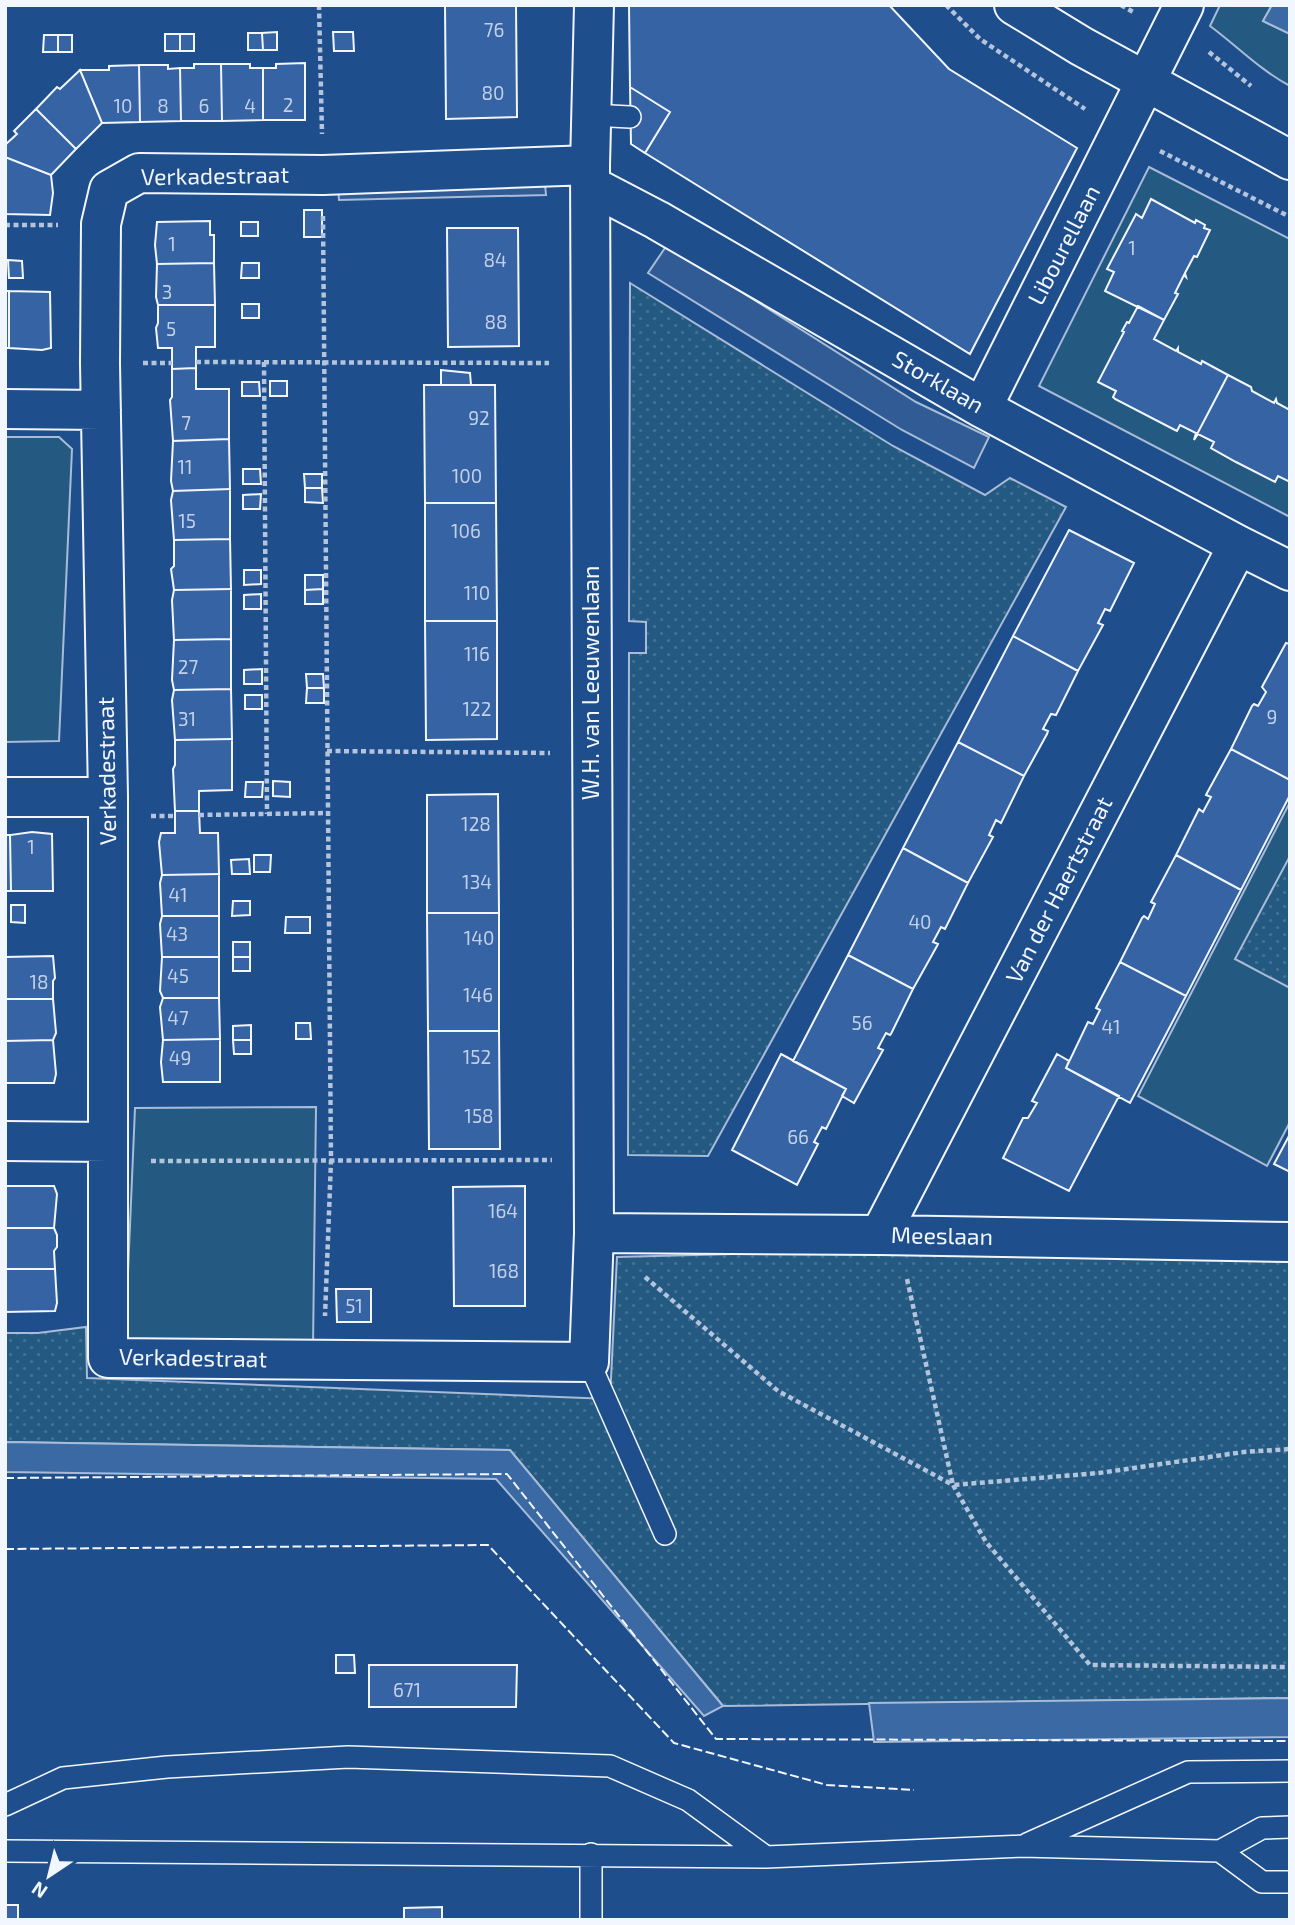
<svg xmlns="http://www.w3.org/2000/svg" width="1295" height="1925" font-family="'Exo 2',sans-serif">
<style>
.grass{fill:#245a82;stroke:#a8bbd7;stroke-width:2}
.park{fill:url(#park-dots);stroke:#a8bbd7;stroke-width:2}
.parking{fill:#305b95;stroke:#a8bbd7;stroke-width:2}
.water{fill:#3b69a3;stroke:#a8bbd7;stroke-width:2}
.building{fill:#3563a3;stroke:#f2f6ff;stroke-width:2}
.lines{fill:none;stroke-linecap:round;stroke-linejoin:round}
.service-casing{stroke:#f2f6ff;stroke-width:24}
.minor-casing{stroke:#f2f6ff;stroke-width:42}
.secondary-casing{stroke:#f2f6ff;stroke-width:42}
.path{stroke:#b3c4dc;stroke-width:4.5;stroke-dasharray:5 3.5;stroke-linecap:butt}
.service{stroke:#1f4e8c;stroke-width:21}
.minor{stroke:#1f4e8c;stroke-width:38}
.secondary{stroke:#1f4e8c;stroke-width:38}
.fence{stroke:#f2f6ff;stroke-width:2;stroke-dasharray:9 3.5;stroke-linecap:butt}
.labels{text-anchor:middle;stroke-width:5;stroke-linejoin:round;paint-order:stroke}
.number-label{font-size:19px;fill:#c3d1e8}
.street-label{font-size:23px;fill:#f2f6ff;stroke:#1f4e8c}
</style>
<defs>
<pattern id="park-dots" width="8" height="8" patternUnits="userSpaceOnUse" patternTransform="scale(1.75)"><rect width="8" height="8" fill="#245a82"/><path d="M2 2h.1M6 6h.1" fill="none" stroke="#447295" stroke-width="1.8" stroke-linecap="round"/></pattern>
</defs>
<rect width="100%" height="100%" fill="#1f4e8c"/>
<path class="grass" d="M1220 5H1272L1263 21 1290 34V86C1260 70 1237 46 1210 26Z
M1149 167 1290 239V517L1039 386Z
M5 437H59L72 449 59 741 5 742Z
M1290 802V1122L1267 1166 1138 1096Z
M316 1107 313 1347 125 1343 135 1108Z"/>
<path class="park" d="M630 283 893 446 985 495 1010 478 1066 507 708 1156 628 1155 629 653H646V622L629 621Z
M1290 856V988L1235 959Z
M891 1250 1290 1254V1698L723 1706 510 1450 5 1442V1333H38L86 1327 87 1378 610 1399 617 1257Z"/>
<path class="parking" d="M545 184 546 195 339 200 338 188Z
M667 245 916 402 989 437 974 468 902 430 648 273Z"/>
<path class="water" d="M1272 5H1290V34L1263 21Z
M5 1442 510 1450 723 1706 704 1716 496 1479 5 1472Z
M1290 1698V1737L874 1742 869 1703Z"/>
<path class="building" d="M445 5H516L517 117 446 119Z
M629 5H889L949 69 1077 148 970 354 645 153 670 112 630 87Z
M277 32V50H263L262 33Z
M333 32H353L354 51H334Z
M248 33H262L263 50H248Z
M165 34H180V51H165Z
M180 34H194V51H180Z
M44 35H58V52H43Z
M58 35H72V52H58Z
M305 63V120H263V68H276V64Z
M194 64H221L222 121H181L180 68H194Z
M221 64H250V68H263V120L222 121Z
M139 65H168V69L180 68 181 121 140 122Z
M139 65 140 122 102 123 80 70H109V66Z
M80 70 102 123 76 149 36 109 57 87 60 89Z
M630 87 670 112 645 153 631 144Z
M36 109 76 149 51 175 5 157V145L17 134 14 131Z
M5 157 51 175 53 193 50 215 5 214Z
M1151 199 1195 223 1196 220 1205 225 1204 228 1210 230 1197 257 1194 256 1185 273 1186 277 1184 275 1175 293 1178 294 1164 320 1105 291 1114 272 1107 269 1135 216 1136 214 1142 218Z
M304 210H322V237H304Z
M210 221V235H214V263L157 264 155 245 157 222Z
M241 222H258V236H241Z
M447 228H518L519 346 448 347Z
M8 260 22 261 23 278H9Z
M214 263 215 305H158L156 297 157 264Z
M242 263H259V278H241Z
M5 291H9V348H5Z
M9 291 50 292 51 348 42 350 9 348Z
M242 304H259V318H242Z
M158 305H215V347H196V368L172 369V348H158L156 328 158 323Z
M1138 306 1164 320 1154 339 1176 351 1178 348V352L1201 364 1202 361 1204 362 1228 375 1194 440 1196 433 1180 425 1177 431 1175 430 1115 399 1113 397 1116 391 1098 382 1124 332 1122 331 1127 322 1129 323Z
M196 368V389H229V439L173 441 170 400 172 397V369Z
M441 370 470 373 471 385H441Z
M1228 375 1251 387 1252 391 1274 403 1276 399 1277 403 1290 410V482L1278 476 1275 482 1236 462 1211 448 1214 442 1198 434 1194 440Z
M270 381H287V396H270Z
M242 382H259L260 396H242Z
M424 385H495L496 503H425Z
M229 439 230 489 173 491 171 481 173 441Z
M243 469H260L261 484H243Z
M304 474H322V488H305Z
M305 488H322L323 503 305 502Z
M230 489V539L174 540 171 500 173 491Z
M261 494 260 509H243V495Z
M425 503H496L497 621H425Z
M1069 530 1134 563 1110 611 1105 609 1098 623 1103 625 1078 671 1013 636Z
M230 539 231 589 174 590 171 569 174 566V540Z
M244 570H261V584L244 585Z
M305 575H323V589L305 590Z
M231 589V639L174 640 172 600 174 590Z
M323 589V604H305V590Z
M261 594V609H244V595Z
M425 621H497V739L426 740Z
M1013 636 1078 671 1056 715 1051 714 1043 729 1048 731 1047 734 1024 776 958 742Z
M231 639V689L174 690 172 680 174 640Z
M1286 643 1290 644V780L1231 749 1252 706 1254 704 1258 706 1266 692 1262 687Z
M262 669V684H244V670Z
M306 674H323L324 688H307Z
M307 688H324V703H306Z
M231 689 232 739 175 740 172 700 174 690Z
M245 695H262V709H245Z
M232 739V790L199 791V811H175L173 769 175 765V740Z
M958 742 1024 776 1001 823 996 820 989 835 993 837 968 883 903 848Z
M1231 749 1290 780V795L1241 890 1176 855 1199 809 1203 812 1211 797 1206 795 1207 793Z
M273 781 290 782V797L273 796Z
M246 782H263L262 797H245Z
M498 794 499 913H427V795Z
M175 811H199L200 833H218L219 874 162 875 159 842 161 833H175Z
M32 832 52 834 53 891H11L10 835Z
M5 835H10L11 891H5Z
M903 848 968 883 945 929 941 927 933 942 938 944 937 946 913 989 848 955Z
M254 855H271L270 872H254Z
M1176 855 1241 890 1186 996 1120 962 1142 918 1144 916 1148 919 1155 904 1151 902Z
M249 859 250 874H232L231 860Z
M219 874V916H162L160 883 162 875Z
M233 901H250V915L232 916Z
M11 905H25V923L11 922Z
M427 913H499V1031H428Z
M162 916H219V957H162L160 924Z
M286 917H310V933H285Z
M233 942H250V957H233Z
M848 955 913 989 891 1034 890 1035 886 1033 878 1048 883 1050 854 1103 842 1096 846 1089 793 1061Z
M53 956 55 978 53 981V999H5V957Z
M162 957H219V998H163L160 991Z
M233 957H250V971H233Z
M1120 962 1186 996 1130 1103 1066 1068 1088 1022 1093 1024 1100 1010 1096 1008 1097 1006Z
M163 998H219L220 1039 163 1040 160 1007Z
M5 999H53L56 1033 53 1040 5 1041Z
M296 1023H310L311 1039H296Z
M251 1025V1040H233V1026Z
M428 1031H499L500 1149H429Z
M220 1039V1082H163L161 1062 163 1040Z
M53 1040 56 1074 54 1083H5V1041Z
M233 1040H251V1054H234Z
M781 1054 846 1089 826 1129 822 1127 814 1142 818 1144 817 1146 797 1185 732 1150Z
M1057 1054 1069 1061 1066 1068 1119 1096 1069 1191 1003 1158 1023 1118H1028L1037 1103 1032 1101Z
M1290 1134V1172L1274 1164Z
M5 1186H54L57 1194 54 1228H5Z
M525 1186V1306H454L453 1187Z
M5 1228H54L57 1235V1247L54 1251 55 1269H5Z
M5 1269H55L57 1303 55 1311 5 1312Z
M336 1289H371V1322H337Z
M336 1655H354L355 1673H336Z
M369 1665H517L516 1707H369Z
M5 1905H18V1920H5Z
M442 1907V1920H404V1908Z"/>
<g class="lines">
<defs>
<path id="service" d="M591 115 630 117
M589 1362 665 1534
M5 1805 63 1778 167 1767 348 1757 610 1766 688 1800 766 1857
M1027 1844 1188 1772 1290 1771
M5 1851 766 1857 1022 1846 1220 1851 1262 1828 1290 1827
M1220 1851 1262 1882H1290
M591 1854V1920"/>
<path id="minor" d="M590 165 323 175 139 173 109 190 101 224 100 364 108 797V1358L589 1362 594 1233 590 165 594 5
M590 185 657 220 982 408 1238 545 1290 571
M982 408 1184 5
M5 409 101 410
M5 797H108
M5 1141 108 1142
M594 1233 880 1235 1290 1242
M880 1235 1238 545"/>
<path id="secondary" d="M1014 5 1081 46 1290 160"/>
</defs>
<use href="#service" class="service-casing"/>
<use href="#minor" class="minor-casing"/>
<use href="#secondary" class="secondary-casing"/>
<path class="path" d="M319 5 322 134
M946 5 980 39 1085 109
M1121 5 1133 12
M1209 52 1251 86
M1160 151 1290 217
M323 216 331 1161 325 1316
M5 225H58
M196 362 549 363
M264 362 267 814
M143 363H172
M327 751 550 753
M199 815 327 813
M151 816H176
M151 1161 552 1160
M645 1277 778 1391 953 1485 986 1542 1090 1665 1290 1667
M907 1279 953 1485 1099 1473 1244 1452 1290 1449"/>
<use href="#service" class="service"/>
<use href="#minor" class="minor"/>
<use href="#secondary" class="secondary"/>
<path class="fence" d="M5 1478 507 1474 716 1739 1290 1741
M5 1549 488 1545 674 1743 827 1785 914 1790"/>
</g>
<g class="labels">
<g class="number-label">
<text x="494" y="37">76</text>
<text x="493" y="100">80</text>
<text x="288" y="112">2</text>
<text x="123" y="113">10</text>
<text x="163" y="113">8</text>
<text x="204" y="113">6</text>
<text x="250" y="113">4</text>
<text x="172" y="251">1</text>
<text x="1132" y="255">1</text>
<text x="495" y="267">84</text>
<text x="167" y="299">3</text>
<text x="496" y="329">88</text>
<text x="171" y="336">5</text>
<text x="479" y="425">92</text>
<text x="186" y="430">7</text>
<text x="185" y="474">11</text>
<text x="467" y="483">100</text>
<text x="187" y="528">15</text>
<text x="466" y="538">106</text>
<text x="477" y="600">110</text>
<text x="477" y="661">116</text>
<text x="188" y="674">27</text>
<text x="477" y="716">122</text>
<text x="1272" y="724">9</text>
<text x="187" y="726">31</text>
<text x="476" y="831">128</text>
<text x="31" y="854">1</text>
<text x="477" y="889">134</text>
<text x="178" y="902">41</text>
<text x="920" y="929">40</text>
<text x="177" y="941">43</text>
<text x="479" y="945">140</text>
<text x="178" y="983">45</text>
<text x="39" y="989">18</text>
<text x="478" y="1002">146</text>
<text x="178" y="1025">47</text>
<text x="862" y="1030">56</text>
<text x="1111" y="1034">41</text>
<text x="477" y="1064">152</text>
<text x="180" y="1065">49</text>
<text x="479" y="1123">158</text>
<text x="798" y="1144">66</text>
<text x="503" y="1218">164</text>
<text x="504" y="1278">168</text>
<text x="354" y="1313">51</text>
<text x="407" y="1697">671</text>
</g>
<g class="street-label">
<text transform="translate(215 176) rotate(-1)" y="8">Verkadestraat</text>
<text transform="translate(1064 245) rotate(-63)" y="8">Libourellaan</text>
<text transform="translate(938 382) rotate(30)" y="8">Storklaan</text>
<text transform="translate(591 683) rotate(-90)" y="8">W.H. van Leeuwenlaan</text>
<text transform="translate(107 771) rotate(-91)" y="8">Verkadestraat</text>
<text transform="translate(1059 890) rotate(-63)" y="8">Van der Haertstraat</text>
<text transform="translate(942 1236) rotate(1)" y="8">Meeslaan</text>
<text transform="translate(193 1358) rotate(1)" y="8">Verkadestraat</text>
</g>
</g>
<rect width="1295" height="1925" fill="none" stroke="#f2f6ff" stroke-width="14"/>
<g transform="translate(49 1876) rotate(215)" stroke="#1f4e8c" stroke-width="5" paint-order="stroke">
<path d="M0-5L12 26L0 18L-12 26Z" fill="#f2f6ff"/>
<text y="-10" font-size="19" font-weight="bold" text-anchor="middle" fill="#f2f6ff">N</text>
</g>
</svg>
